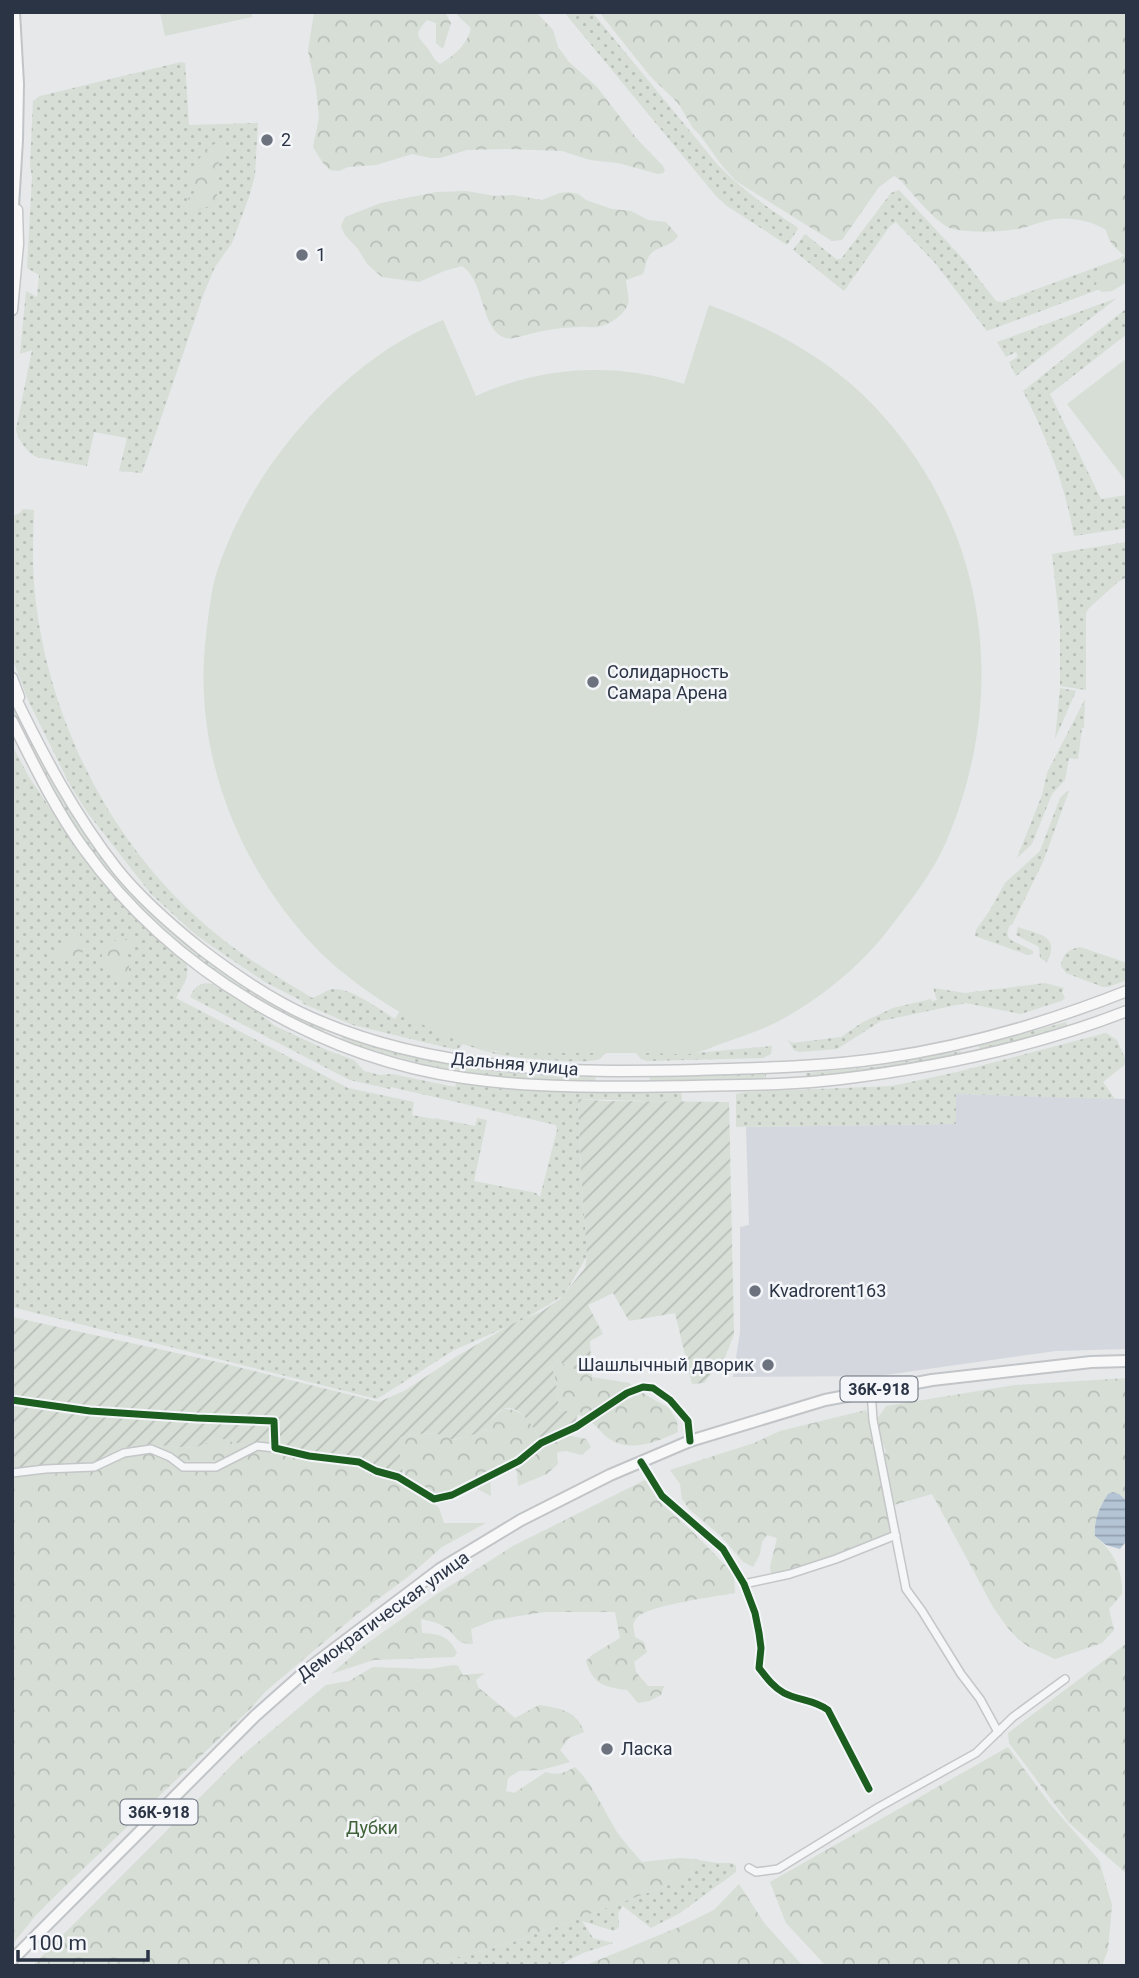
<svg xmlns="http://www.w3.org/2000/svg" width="1139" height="1978" font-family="Roboto,sans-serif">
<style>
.built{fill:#d4d7dd}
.grass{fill:url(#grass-dots)}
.forest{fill:url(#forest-crowns)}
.park{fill:#d6ded6}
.garden{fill:url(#garden-furrows)}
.water{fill:url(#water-rules)}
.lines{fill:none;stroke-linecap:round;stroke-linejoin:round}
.minor-casing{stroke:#c4c6c8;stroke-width:10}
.secondary-casing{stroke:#c4c6c8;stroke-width:13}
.primary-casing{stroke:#c2c5c8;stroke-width:14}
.minor{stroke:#f5f6f7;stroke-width:7}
.secondary{stroke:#f8f8f8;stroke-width:10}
.primary{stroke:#f8f8f8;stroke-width:10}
.cycleway-casing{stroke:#f4f6f9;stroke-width:11}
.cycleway{stroke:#1b5e20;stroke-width:7}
.poi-dot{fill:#6c737f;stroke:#f4f6f9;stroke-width:2.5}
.labels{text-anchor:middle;stroke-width:5;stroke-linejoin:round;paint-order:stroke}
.shield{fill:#f4f6f9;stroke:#676e7b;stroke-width:2}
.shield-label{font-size:16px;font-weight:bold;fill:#2b3445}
.poi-label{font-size:18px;fill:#2b3445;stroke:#f4f6f9;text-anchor:start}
.street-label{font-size:18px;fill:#2b3445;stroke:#f4f6f9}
.park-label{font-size:18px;fill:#3f6138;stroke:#f4f6f9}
</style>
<defs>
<pattern id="grass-dots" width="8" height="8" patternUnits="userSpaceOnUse" patternTransform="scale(1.75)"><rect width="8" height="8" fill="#d6ded6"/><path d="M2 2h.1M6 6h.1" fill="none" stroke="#b8bfb9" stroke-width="1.8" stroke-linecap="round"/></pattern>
<pattern id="forest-crowns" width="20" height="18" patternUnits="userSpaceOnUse" patternTransform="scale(1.75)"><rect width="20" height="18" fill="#d6ded6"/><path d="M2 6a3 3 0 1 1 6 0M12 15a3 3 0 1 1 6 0" fill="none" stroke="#b8bfb9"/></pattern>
<pattern id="garden-furrows" width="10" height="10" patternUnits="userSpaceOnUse" patternTransform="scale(1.75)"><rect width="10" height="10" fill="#d6ded6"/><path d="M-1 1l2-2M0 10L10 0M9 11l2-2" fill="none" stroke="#b8bfb9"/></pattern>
<pattern id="water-rules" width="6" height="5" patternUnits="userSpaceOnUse" patternTransform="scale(1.75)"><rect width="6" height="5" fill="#b4c4d5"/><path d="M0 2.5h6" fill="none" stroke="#93a0af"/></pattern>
</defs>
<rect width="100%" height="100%" fill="#e6e8ea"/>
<path class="built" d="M956 1094 1127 1099V1349L1056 1351 878 1376 733 1377 740 1332V1227L749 1225 746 1127 956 1124Z"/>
<path class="grass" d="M564 12H592L717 164C741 189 768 208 797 227L798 229 787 245 727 206 716 196Z
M181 62 185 63 189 125 258 123 255 175 249 197 232 243 215 267 204 293 142 473 119 471 127 438 94 432 87 466 36 457C27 452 18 440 16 429L32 350 20 354 26 291 37 297 39 275 27 268 32 177 30 165 33 101 40 96Z
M899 190 964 260 996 301 1002 302 1127 256V279L987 331 935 263 896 222 890 226 844 291 793 250 805 234 836 259H841L891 193Z
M1117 298 1016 376 1009 362 1018 357 1016 352 1006 357 997 342Z
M1127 308V334L1050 394 1101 499 1127 495V528L1074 536C1065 485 1047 437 1023 391Z
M23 509 34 510C33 539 32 567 35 595 49 724 114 851 215 933 245 958 279 978 312 998 319 996 326 990 333 989 350 987 381 1010 395 1019L400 1011C430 1028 461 1043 495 1052L605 1053C601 1058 602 1058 596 1060 581 1064 513 1058 496 1054 485 1051 474 1048 463 1044L457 1050 353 1025 302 1003V1001L265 982 216 949 195 934 151 894 87 812 69 783 28 700 12 657V516L20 513Z
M1127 542V577L1118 582 1089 608 1086 613V690L1060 686V626L1052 554Z
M1060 688 1076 691 1055 739Z
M12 699 32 743 54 786 77 823 111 867 178 935 326 1027 323 1032C307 1025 290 1018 274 1010 256 1000 238 986 221 974 143 918 88 857 43 772 31 750 12 724 12 699Z
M1085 699 1084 728H1082L1078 759 1069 758 1065 780 1052 794 1032 844 1017 858 1042 795 1047 773Z
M12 745 29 777 85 860 121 902 186 963C191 977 182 986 176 998L348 1088 414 1102 412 1115 434 1119 435 1118 475 1126 477 1118 487 1120 474 1181 536 1193 540 1197 557 1130 556 1125 391 1087 390 1089 350 1080 336 1073 190 997C194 987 201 981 212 984L259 1013 275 1026 329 1051 354 1060 364 1071 380 1075 392 1074 455 1087 457 1081C531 1092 606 1089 681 1089L682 1102 578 1099 581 1171 587 1256 564 1295 525 1319 454 1350 377 1399 12 1307Z
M1067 791H1069L1043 862 1012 925H1010C1007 931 1006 935 1011 940L1033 951V954L1028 955 975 936 976 930 990 910 1005 883 1040 851 1060 798Z
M1018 927C1037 934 1061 935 1047 962L1040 958 1039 947 1016 935Z
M1080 947 1127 963V980L1108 987H1103L1066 973 1061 966C1062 954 1069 949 1080 947Z
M1045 983 1064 988 1062 992 1065 998 1061 1001 1021 1014 966 1003 881 1021 837 1049 799 1052 794 1050 788 1040 792 1043 841 1037 863 1022 893 1008 931 999 932 1001 937 1000 933 988 965 993Z
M1066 1022 1067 1026 980 1052 979 1046Z
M1106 1033 1117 1040 1127 1063 1103 1082 1115 1099 956 1094V1124L736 1127V1094L746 1092 892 1086 957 1072Z
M343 1035C363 1041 384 1048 404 1054 466 1071 532 1077 595 1077L596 1082C571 1081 545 1082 520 1079 458 1074 399 1060 341 1039Z
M772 1046 771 1054 763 1058 647 1061 641 1059 636 1053H695Z
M961 1051V1056L866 1072 806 1078V1073L873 1067Z
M766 1074V1080L649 1082 650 1077Z
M693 1859 717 1863H732L736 1866V1872L680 1913 651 1928 623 1906 618 1913 619 1927 614 1931 582 1921 593 1938 613 1943 583 1953 558 1966H426L516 1941 691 1877Z"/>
<path class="forest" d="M314 12H445L451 23 443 49 436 43V23L427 20C411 37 420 37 429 50 434 57 433 59 440 64 454 56 468 44 471 28L457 15V12H536L553 30 558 47 569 62 597 87 637 139 663 166 665 171 663 173 658 174 618 163 590 160 562 151 505 149 467 150 440 158H431L412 154 376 165 348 167 339 171 330 170 323 163 313 147 319 118 316 88 308 51Z
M599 12H1127V282L1112 291 1102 292 1096 288C1097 264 1110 268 1124 255 1114 247 1109 243 1106 230 1091 220 1068 216 1049 220 1039 222 1029 227 1018 229 997 232 974 233 953 229 941 227 918 200 909 190 903 184 902 180 894 176L879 187 842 240 832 241 736 181 723 167 700 135 693 128 678 103 650 76Z
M214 144H219L223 146C222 157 217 165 215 175 213 182 217 185 217 191 219 206 198 213 187 209 185 200 188 198 195 192 194 188 192 184 191 180 189 165 204 154 214 144Z
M466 191 495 196 513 195 542 200 560 193 569 192 578 194 586 200 612 209 631 211 648 220 666 222 678 236C670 248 656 246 649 256 646 261 645 269 643 274L626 280C626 288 631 299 627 306 622 317 608 325 597 327 591 328 586 326 580 327 563 327 543 330 526 335 518 337 508 341 501 336 480 323 485 282 462 266L444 271 419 282 382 277 368 265 358 249 345 235 341 226 345 217 381 203 437 192Z
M77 921 81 923 80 938 84 947 81 957 60 963 56 956C60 949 69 944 72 939 76 933 74 927 77 921Z
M122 938 132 940V948L124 956 129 965V976L119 980C108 972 100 962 102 948L112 942Z
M557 1361 592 1377 629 1383 649 1397 669 1408 677 1421 678 1432C659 1441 635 1451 615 1442 605 1438 598 1427 590 1421 580 1414 570 1412 559 1409L556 1382 552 1366Z
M1127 1378V1501L1119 1494 1095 1536C1114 1552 1123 1570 1122 1594L1109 1609 1114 1630 1102 1643 1055 1659 1029 1647 1018 1639 1007 1627 993 1607 932 1494 887 1507 892 1533 817 1563 771 1574 770 1567 777 1538 767 1535 762 1542 760 1554 753 1567 743 1562 721 1536 689 1509 682 1499 680 1484 670 1470 754 1443 780 1431 866 1410 874 1429 876 1452 882 1457 886 1452 875 1422 886 1406 1015 1385Z
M503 1409C521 1408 531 1422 539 1438L553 1432 586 1439 591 1447 582 1455 566 1451 557 1452 558 1464 547 1474 518 1486 517 1471 508 1463 498 1465 490 1475 491 1496 468 1484 447 1497 427 1493 407 1481 396 1444 401 1437C419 1434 437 1430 454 1440L486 1430 497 1414Z
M219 1438 251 1447 378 1468 423 1495 439 1508 444 1523H486L442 1547 409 1576 355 1616 266 1691 251 1708 57 1894 36 1915 12 1945V1469L95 1463 113 1451 141 1444 194 1448Z
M645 1480 661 1503 692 1531 727 1567 734 1576 735 1593C713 1597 658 1604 640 1615 636 1618 636 1619 633 1624L635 1637 644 1642 647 1652 634 1662 636 1672 648 1686H664L661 1695 649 1701 638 1703 627 1690C605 1687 593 1685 586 1661L592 1655 620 1638 615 1612H544L494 1620 471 1629 473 1644C454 1644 458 1635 444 1627 438 1622 429 1621 421 1619L422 1633C440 1634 449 1636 457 1653L454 1657 373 1660 331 1674 365 1645 434 1596 513 1546Z
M1127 1643V1874L1069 1823 1009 1743 1008 1733Z
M454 1665 458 1666 463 1675 485 1673 476 1680 478 1687 515 1718 539 1705C558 1708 577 1710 584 1732L569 1738 560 1750 570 1762 541 1770 519 1771 508 1778 506 1791 514 1793 546 1772C558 1776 564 1773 575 1767 594 1786 603 1809 617 1832 624 1842 633 1852 642 1862L680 1858 693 1859 691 1877 516 1941 426 1966H32L238 1759 326 1685 349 1681 373 1667 429 1669Z
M1008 1747 1050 1804 1099 1860 1112 1905 1108 1950 1102 1966H826L786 1923 770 1882Z
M739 1884 765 1924 803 1966H584L679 1927 714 1910Z"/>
<path class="park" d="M160 12H252V17L165 36Z
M709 305C770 327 830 359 875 407 988 527 1010 693 946 842 933 872 912 899 892 925 862 965 822 998 777 1022 761 1030 743 1036 726 1042 716 1045 705 1051 695 1053 682 1056 666 1053 652 1053 627 1053 601 1053 576 1053 547 1052 517 1056 489 1050 436 1039 359 991 321 953 239 870 192 753 206 636 208 618 210 600 214 582 244 475 340 361 443 320L476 396C542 366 615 362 684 384Z
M1127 358V479L1125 480 1067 404Z"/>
<path class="garden" d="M578 1099 604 1101 729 1102 734 1334 726 1355 704 1383 692 1384 675 1313 629 1321 613 1293 588 1305 603 1334 590 1341 592 1377 557 1361 552 1366 556 1382 559 1409 578 1414 575 1423 539 1438C533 1425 515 1398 498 1412 493 1417 491 1427 485 1430 478 1434 462 1437 453 1440 437 1430 419 1434 401 1437L396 1444 402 1461 403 1474 364 1466 299 1458 251 1447 219 1438 194 1448 141 1444 113 1451 95 1462 12 1469V1317L222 1363 379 1402 406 1390 454 1358 512 1324 541 1312 560 1299 585 1268 587 1256 581 1171Z"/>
<path class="water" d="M1113 1492 1119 1494 1127 1501V1540L1120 1549 1106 1545 1095 1536C1094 1520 1099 1508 1108 1494Z"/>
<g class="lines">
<defs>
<path id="minor" d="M871 1391 873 1420 906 1589 922 1611 961 1674 980 1699 998 1732
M12 1400 90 1411 197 1418 274 1421 275 1448 309 1456 359 1462 376 1471 398 1477 434 1499 452 1495 519 1461 541 1443 576 1427 627 1393 643 1387 653 1388 670 1400 688 1421 690 1441
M641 1462 662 1496 723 1549 744 1584 755 1613 759 1633 761 1648 759 1668C766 1677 773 1687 784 1693 799 1701 813 1699 828 1710L869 1789
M12 1473 45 1469 94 1467 124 1453 151 1449 170 1457 183 1467H216L257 1446 275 1448
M744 1584 790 1574 836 1559 896 1535
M749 1868 756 1872 778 1869 879 1807 976 1753 1013 1717 1065 1679"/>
<path id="secondary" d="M12 310 18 244 17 210
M12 678 19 697
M12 691C42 753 74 814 117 869 141 899 171 925 201 949 235 975 271 1000 310 1017 432 1072 567 1073 697 1070 760 1068 823 1067 884 1058 967 1046 1049 1022 1127 991
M12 721C34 765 55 809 84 849 171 970 316 1057 464 1078 540 1089 617 1087 694 1086 743 1085 792 1085 841 1079 939 1067 1035 1047 1127 1011"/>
<path id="primary" d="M12 223 17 140 18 84 14 12
M12 1960 255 1716 309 1668 440 1569 521 1520 610 1475 690 1441 825 1400 932 1380 1091 1362 1127 1361"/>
</defs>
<use href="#minor" class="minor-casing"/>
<use href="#secondary" class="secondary-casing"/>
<use href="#primary" class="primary-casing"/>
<use href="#minor" class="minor"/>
<use href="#secondary" class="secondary"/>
<use href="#primary" class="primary"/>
<defs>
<path id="cycleway" d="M12 1400 90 1411 197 1418 274 1421 275 1448 309 1456 359 1462 376 1471 398 1477 434 1499 452 1495 519 1461 541 1443 576 1427 627 1393 643 1387 653 1388 670 1400 688 1421 690 1441
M641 1462 662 1496 723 1549 744 1584 755 1613 759 1633 761 1648 759 1668C766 1677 773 1687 784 1693 799 1701 813 1699 828 1710L869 1789"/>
</defs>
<use href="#cycleway" class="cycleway-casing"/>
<use href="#cycleway" class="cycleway"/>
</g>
<g class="poi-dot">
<circle cx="267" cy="140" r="7"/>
<circle cx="302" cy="255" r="7"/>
<circle cx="593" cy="682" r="7"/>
<circle cx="755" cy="1291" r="7"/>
<circle cx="768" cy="1365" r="7"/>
<circle cx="607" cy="1749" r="7"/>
</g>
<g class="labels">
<g class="shield">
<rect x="840.5" y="1376.5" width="77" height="25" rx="5"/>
<rect x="120.5" y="1799.5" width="77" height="25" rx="5"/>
</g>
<g class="shield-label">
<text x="879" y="1395">36К-918</text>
<text x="159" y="1818">36К-918</text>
</g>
<g class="poi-label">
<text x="281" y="146">2</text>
<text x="316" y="261">1</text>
<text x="607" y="678">Солидарность<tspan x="607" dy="21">Самара Арена</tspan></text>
<text x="769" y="1297">Kvadrorent163</text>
<text x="754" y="1371" text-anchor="end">Шашлычный дворик</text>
<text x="621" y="1755">Ласка</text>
</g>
<g class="street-label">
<text transform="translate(515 1064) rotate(5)" y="6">Дальняя улица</text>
<text transform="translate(383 1616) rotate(-36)" y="6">Демократическая улица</text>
</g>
<g class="park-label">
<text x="372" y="1834">Дубки</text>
</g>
</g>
<rect width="1139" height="1978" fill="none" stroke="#2b3445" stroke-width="28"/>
<path d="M18 1950v10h130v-10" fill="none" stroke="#2b3445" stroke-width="3.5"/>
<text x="28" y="1950" font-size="21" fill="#2b3445" stroke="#f4f6f9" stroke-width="5" paint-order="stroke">100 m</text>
</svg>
